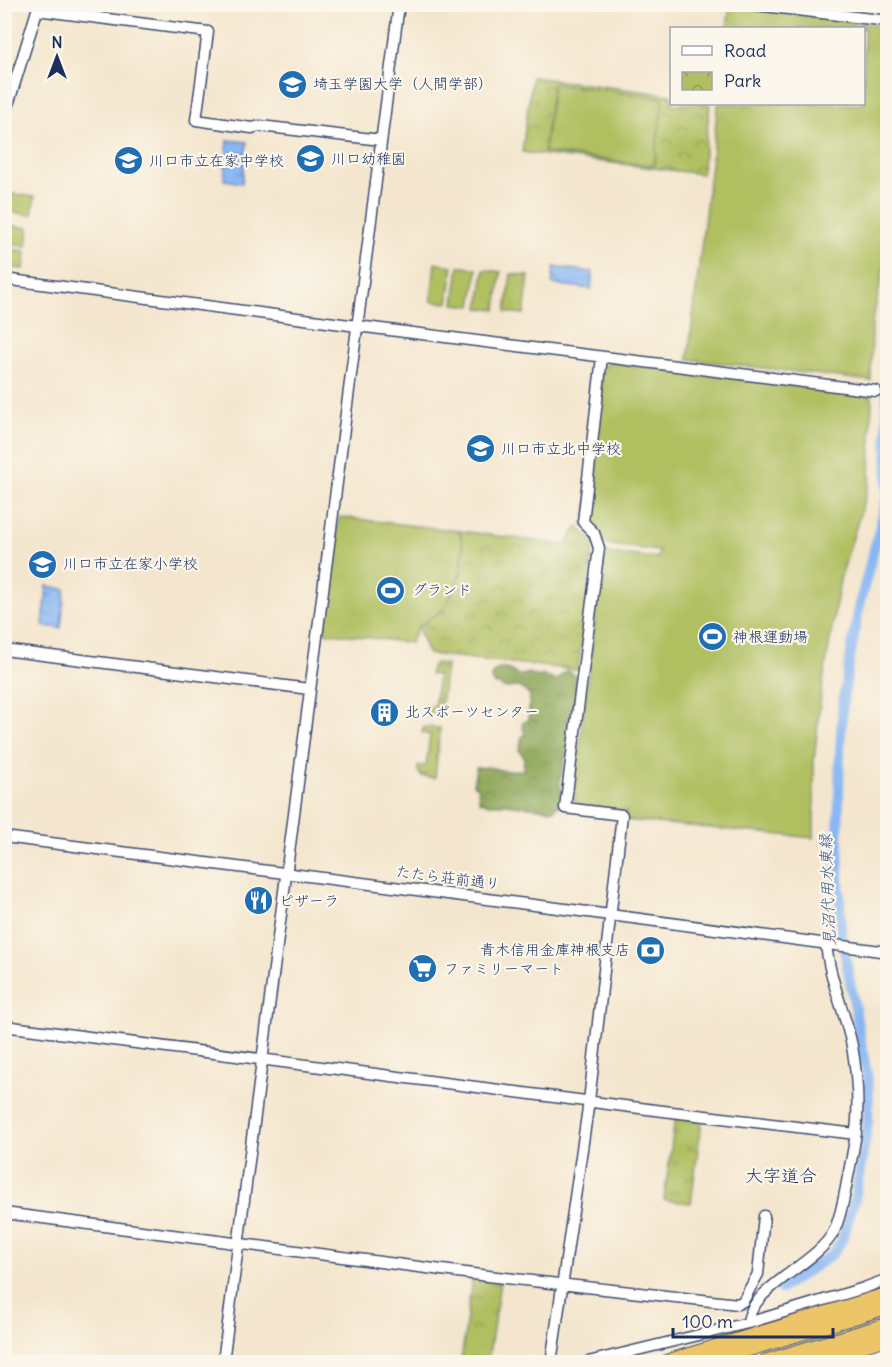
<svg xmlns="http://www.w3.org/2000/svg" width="892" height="1367" font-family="Delius,'Klee One',sans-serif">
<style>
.grass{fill:url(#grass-tufts);stroke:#667760;stroke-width:1.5}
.forest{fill:url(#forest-crowns);stroke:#546a5a;stroke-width:1.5}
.park{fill:url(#park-crowns);stroke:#667760;stroke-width:1.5}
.garden{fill:#b0bf61;stroke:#667760;stroke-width:1.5}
.water{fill:url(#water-ripples);stroke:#5273a8;stroke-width:1.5}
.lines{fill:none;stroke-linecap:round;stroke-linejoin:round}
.canal{stroke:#88b7f3;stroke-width:10}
.minor-casing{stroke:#3c4a6f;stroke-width:13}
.highway-casing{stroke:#3c4a6f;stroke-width:17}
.minor{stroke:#fff;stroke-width:10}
.highway{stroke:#edc569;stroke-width:15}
.labels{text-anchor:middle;stroke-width:4.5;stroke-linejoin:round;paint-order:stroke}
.poi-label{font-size:15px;fill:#1b2f5e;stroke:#fbf7ec;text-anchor:start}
.street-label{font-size:15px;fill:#1b2f5e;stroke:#fbf7ec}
.water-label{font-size:16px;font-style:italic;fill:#3c588b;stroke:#fbf7ec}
.quarter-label{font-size:18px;fill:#1b2f5e;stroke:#fbf7ec}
</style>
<defs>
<pattern id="grass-tufts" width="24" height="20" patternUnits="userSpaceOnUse" patternTransform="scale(1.5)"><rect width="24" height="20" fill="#b0bf61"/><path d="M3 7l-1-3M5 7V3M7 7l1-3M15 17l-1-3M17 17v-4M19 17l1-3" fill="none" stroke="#8e9c53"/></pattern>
<pattern id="forest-crowns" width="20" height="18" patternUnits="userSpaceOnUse" patternTransform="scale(1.5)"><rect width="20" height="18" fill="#8ca657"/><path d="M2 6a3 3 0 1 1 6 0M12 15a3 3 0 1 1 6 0" fill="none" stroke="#72884b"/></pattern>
<pattern id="park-crowns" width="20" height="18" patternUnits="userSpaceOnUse" patternTransform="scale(1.5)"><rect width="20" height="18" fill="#b0bf61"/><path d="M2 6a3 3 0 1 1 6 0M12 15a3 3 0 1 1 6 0" fill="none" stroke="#8e9c53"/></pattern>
<pattern id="water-ripples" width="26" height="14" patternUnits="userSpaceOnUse" patternTransform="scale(1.5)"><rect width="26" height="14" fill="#88b7f3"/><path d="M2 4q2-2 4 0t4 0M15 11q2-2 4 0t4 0" fill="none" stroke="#6e95c8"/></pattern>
</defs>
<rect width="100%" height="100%" fill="#fbf7ec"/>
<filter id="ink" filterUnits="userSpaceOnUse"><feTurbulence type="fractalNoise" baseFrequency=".0167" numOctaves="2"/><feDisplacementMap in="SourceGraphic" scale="12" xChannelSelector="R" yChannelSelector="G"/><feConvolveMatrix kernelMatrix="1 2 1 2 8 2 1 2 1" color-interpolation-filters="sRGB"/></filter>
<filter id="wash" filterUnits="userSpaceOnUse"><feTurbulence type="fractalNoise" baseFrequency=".008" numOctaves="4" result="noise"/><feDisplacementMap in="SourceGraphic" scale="24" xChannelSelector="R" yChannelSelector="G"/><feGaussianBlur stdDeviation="1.35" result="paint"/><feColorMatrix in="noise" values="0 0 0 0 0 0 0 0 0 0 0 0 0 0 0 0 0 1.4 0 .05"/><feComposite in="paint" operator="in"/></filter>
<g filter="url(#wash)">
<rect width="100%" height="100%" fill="#f4e6ce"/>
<path class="grass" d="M436 663 446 665 440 715 428 713 425 710 426 706 434 707 438 675 430 674 431 667Z
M425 727 440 728 435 778 421 776 418 771V766H426L430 735 422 733 423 729Z
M675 1118 702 1120 691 1203 664 1200Z
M472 1278 500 1282 488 1362H461Z"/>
<path class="forest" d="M501 668C502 669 508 669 509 670 518 674 517 678 528 673L538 677 543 675 557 680 566 671 572 673 577 678 571 742 568 747 564 764 560 779 562 803 553 810 506 804H488L479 801 478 788 473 784 476 768 488 767 505 771 523 770 524 757 519 750 522 737 525 735 522 724 528 719 530 695 519 687 503 688 500 685H496L492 681V675L495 671Z"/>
<path class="park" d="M532 77 671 95 672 104H710L702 174 522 152Z
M578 527 594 542 578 670 428 654 418 627 445 608 461 572 463 548 460 531 565 545Z"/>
<path class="garden" d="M730 5 887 27 888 247 872 323 871 381 688 359 718 104H864V28H727Z
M553 84 663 98 654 166 544 152Z
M5 193 35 197 32 215 5 211Z
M5 225 29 228 27 246 5 243Z
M5 249 26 251 24 269 5 267Z
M435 263 453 266 448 303 431 301Z
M459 266 477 269 472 306 454 304Z
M484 270 501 272 496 310 479 308Z
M511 274 529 276 524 314 506 312Z
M612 362 872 396 870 481 840 580 821 694 814 761V838L625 820 626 811 579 805 573 798 603 558 608 553 658 558 659 551 605 544 599 531 586 516 602 367Z
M339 517 460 531 463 548 461 572 445 608 418 627 410 643 324 632Z"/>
<path class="water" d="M228 140 247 142 242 183 224 180Z
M554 267 593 272 591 289 552 284Z
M47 586 65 589 61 628 43 626Z"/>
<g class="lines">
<path class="canal" d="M888 329 886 353 888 491
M781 1289 827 1258 834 1252 842 1240 855 1199 865 1142 868 1121 869 1094 867 1074 841 932 838 840 840 748 843 699 859 606 888 496"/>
</g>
</g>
<g filter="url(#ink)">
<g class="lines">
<defs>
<path id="minor" d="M747 4 888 21
M37 10 208 32 196 120 252 128 260 126 381 140
M4 118 39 4
M4 279 357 326 876 391
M4 650 309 689
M4 837 565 909 888 952
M4 1026 655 1110 856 1134
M4 1213 488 1276 738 1304 743 1301 758 1274 764 1216
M748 1323C750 1287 818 1264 834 1231 841 1216 844 1198 847 1182 850 1166 854 1149 856 1132 859 1104 857 1074 852 1046 845 1011 829 979 826 943
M223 1362 399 4
M553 1362 552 1356 589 1101 622 815 565 808 599 548 594 533 583 522 602 357
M588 1362 748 1323 864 1288 888 1279
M853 1362 888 1351"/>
<path id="highway" d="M668 1362 888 1295
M705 1362 888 1306
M766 1362 888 1325
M807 1362 888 1337"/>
</defs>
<use href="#minor" class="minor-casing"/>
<use href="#highway" class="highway-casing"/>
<use href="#minor" class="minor"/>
<use href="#highway" class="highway"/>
</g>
</g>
<defs>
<symbol id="university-disc" viewBox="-11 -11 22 22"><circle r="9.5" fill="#1f6fb2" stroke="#fbf7ec"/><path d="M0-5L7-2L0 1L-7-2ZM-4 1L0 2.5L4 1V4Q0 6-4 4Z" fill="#fff"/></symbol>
<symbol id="school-disc" viewBox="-11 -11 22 22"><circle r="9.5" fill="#1f6fb2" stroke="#fbf7ec"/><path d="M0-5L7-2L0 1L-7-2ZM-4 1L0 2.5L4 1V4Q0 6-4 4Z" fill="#fff"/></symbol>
<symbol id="stadium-disc" viewBox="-11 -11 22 22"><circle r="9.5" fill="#1f6fb2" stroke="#fbf7ec"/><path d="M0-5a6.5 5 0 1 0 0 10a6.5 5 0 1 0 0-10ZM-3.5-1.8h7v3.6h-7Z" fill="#fff"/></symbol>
<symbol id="building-disc" viewBox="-11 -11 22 22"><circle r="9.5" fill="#1f6fb2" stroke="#fbf7ec"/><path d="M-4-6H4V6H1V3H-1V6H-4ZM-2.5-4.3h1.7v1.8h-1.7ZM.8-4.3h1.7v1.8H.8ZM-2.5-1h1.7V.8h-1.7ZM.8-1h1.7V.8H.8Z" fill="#fff"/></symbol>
<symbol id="restaurant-disc" viewBox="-11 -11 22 22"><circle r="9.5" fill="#1f6fb2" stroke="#fbf7ec"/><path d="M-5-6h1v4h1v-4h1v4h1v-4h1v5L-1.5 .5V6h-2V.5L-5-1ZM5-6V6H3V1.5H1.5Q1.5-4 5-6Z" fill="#fff"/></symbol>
<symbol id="bank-disc" viewBox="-11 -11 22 22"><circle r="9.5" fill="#1f6fb2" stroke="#fbf7ec"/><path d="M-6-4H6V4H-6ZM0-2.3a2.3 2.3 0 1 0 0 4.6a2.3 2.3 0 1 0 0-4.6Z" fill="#fff"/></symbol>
<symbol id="supermarket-disc" viewBox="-11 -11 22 22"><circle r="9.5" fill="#1f6fb2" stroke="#fbf7ec"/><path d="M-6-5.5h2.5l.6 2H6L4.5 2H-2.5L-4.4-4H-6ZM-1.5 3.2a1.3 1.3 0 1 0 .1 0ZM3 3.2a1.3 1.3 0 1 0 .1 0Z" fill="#fff"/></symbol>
</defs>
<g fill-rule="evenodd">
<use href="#university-disc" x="276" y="68" width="33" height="33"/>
<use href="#school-disc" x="294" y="142" width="33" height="33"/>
<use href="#school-disc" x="112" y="144" width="33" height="33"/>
<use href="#school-disc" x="464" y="432" width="33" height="33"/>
<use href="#school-disc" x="26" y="548" width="33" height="33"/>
<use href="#stadium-disc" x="374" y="574" width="33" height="33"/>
<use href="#stadium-disc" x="696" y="620" width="33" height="33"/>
<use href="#building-disc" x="368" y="696" width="33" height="33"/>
<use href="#restaurant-disc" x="242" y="884" width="33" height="33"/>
<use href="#bank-disc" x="634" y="934" width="33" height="33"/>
<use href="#supermarket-disc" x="406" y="952" width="33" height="33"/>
</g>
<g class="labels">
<g class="poi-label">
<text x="313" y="89">埼玉学園大学（人間学部）</text>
<text x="331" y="164">川口幼稚園</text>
<text x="149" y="166">川口市立在家中学校</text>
<text x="501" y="454">川口市立北中学校</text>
<text x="63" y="569">川口市立在家小学校</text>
<text x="412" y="595">グランド</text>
<text x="733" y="642">神根運動場</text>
<text x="405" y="717">北スポーツセンター</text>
<text x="279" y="906">ピザーラ</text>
<text x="630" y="955" text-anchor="end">青木信用金庫神根支店</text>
<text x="444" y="974">ファミリーマート</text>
</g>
<g class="street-label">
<text transform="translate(448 878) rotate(7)" y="5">たたら荘前通り</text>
</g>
<g class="water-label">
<text transform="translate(827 890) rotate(-92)" y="6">見沼代用水東縁</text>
</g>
<g class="quarter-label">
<text x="781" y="1182">大字道合</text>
</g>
</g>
<rect width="892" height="1367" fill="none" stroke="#fbf7ec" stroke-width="24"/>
<rect x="670" y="27" width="195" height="78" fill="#fbf7ec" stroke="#a1a7b3" stroke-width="1.5"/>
<rect x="682" y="46" width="30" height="9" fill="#ffffff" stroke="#a1a7b3" stroke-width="1.5"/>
<text x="724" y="57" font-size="18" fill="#1b2f5e">Road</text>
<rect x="682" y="72" width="30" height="18" fill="url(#park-crowns)" stroke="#a1a7b3" stroke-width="1.5"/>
<text x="724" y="87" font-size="18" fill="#1b2f5e">Park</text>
<g transform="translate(57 57)" stroke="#fbf7ec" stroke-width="4.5" paint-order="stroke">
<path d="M0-4.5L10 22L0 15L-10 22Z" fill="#1b2f5e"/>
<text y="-9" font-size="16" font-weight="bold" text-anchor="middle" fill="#1b2f5e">N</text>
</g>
<path d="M673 1328v9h160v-9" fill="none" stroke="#1b2f5e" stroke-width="3"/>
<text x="682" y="1328" font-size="18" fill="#1b2f5e" stroke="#fbf7ec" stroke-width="4.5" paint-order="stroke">100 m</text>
</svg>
